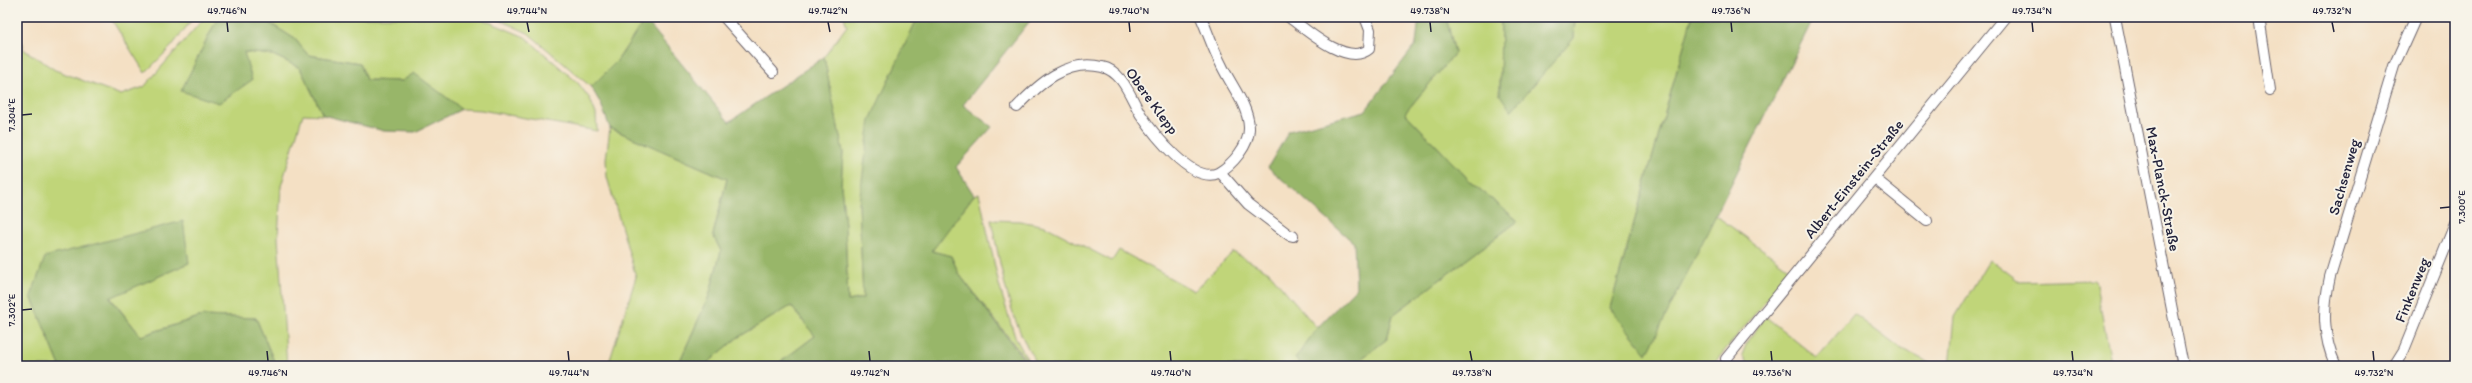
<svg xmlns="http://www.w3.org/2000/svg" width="2472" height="383" font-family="Itim,sans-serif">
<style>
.green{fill:#c0d579;stroke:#717c5a}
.forest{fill:#98b669;stroke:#5d6c52}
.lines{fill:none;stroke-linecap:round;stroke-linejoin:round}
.minor-casing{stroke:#6c646b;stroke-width:12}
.minor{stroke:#fff;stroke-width:10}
.ticks{fill:none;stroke:#22223b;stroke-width:1.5}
.labels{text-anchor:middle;stroke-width:4;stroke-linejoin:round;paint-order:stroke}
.street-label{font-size:15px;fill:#22223b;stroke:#f7f3e8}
.neatline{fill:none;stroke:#22223b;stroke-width:1.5}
.ticks-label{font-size:10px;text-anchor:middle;fill:#22223b}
</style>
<rect width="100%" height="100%" fill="#f7f3e8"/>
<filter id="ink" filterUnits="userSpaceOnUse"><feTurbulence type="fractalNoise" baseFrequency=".025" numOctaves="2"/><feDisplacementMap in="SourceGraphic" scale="8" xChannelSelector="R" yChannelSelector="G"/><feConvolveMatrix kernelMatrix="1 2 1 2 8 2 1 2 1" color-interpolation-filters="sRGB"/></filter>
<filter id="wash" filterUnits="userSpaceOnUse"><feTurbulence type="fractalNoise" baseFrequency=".012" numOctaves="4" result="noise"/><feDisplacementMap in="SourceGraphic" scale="16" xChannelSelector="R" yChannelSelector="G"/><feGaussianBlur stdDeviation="0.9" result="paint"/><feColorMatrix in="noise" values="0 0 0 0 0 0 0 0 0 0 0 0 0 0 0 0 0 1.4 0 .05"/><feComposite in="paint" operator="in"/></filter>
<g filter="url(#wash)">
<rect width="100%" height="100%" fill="#f4e0c4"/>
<path class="green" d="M110 17H194L171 47 145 73Z
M205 17H218L181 92 244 52 273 55 300 68 323 115 303 114 281 186 278 238 287 366H276L256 318 202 316 141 336 110 297 189 263 31 296 60 366H17V39L23 43V49L55 70 121 95 144 87Z
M260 17H477L525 37 578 83 590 99 596 114 597 131 481 110 462 109 414 74 402 81 366 80 360 63 308 55 295 39Z
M493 17H644L645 19 617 61 591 87 528 33Z
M844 17H922L915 23 859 203 863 298 848 301 845 225 841 186 843 152 824 57 847 26Z
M1446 17H1501L1500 95 1574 38 1575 17H1692L1610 308 1647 353 1715 215 1791 270 1712 366H1352L1387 339 1393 315 1518 221 1471 182 1405 113 1455 53Z
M610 128 727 179 713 235 721 251 709 296 679 363 697 366H608L636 277 607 177 606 159Z
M979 193 999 285 1015 337 1031 366 959 274 951 256 931 251 974 195Z
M991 220 1020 221 1045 226 1112 261 1119 250 1194 291 1233 252 1269 272 1317 328 1295 359 1303 366H1039C1009 324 1002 270 991 220Z
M1990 259 2020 282 2095 280 2112 366H1950L1955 317Z
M791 306 815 336 775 366H704L737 338Z
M1854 314 1898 347 1936 366H1749L1742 355 1748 340 1766 317 1817 358Z"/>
<path class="forest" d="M218 17H260L295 39 308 55 360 63 366 80 402 81 414 73 462 109 415 132 384 131 323 115 300 68 273 55 244 52 252 80 219 103 181 91Z
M922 17H1033L963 105 992 127 956 167 974 195 932 251 951 256 959 274 1029 366 940 364 937 366H775L815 336 791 306 737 338 704 366 679 363 709 296 721 251 713 235 727 179 610 128 601 104 591 87 617 61 645 19 729 122 824 57 843 152 841 186 845 225 848 301 863 298 859 203 870 120 915 23Z
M1419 17H1446L1455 53 1405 113 1471 182 1518 221 1393 315 1387 339 1352 366H1303L1295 359 1317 328 1356 288 1354 243 1268 167 1289 131 1365 111 1416 44Z
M1501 17H1575L1574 38 1511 111 1500 95Z
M1692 17H1814L1647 354 1610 308Z
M183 221 189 263 110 298 141 336 202 316 256 318 276 366H60L31 296 45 257Z"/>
</g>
<g filter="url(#ink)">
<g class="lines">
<defs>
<path id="minor" d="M724 17 773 72
M1289 17C1307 31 1348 67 1369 49L1370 30 1365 17
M2115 17 2183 366
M2259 17 2270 90
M1017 107C1039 84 1067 58 1102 67 1123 71 1131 99 1141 115 1153 133 1193 185 1218 173 1232 165 1250 145 1249 127 1248 105 1230 84 1221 64 1213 49 1208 33 1201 17
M1220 172 1248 204 1289 235 1293 236
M1874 178 1927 221
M1726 359 2005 17
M2336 366C2322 336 2323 308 2330 277L2394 66 2416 17
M2394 366 2404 350 2455 224"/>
</defs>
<use href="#minor" class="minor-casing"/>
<use href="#minor" class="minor"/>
</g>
</g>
<path class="ticks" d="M227 22 228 32M527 22 529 32M828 22 830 32M1129 22 1130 32M1430 22 1431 32M1731 22 1732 32M2032 22 2033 32M2332 22 2334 32M22 115 32 114M2440 208 2450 207M22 310 32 309M267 351 268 361M568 351 569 361M869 351 870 361M1170 351 1171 361M1470 351 1472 361M1771 351 1772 361M2072 351 2073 361M2373 351 2374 361"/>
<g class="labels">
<g class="street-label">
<text transform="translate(1152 101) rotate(54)" y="5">Obere Klepp</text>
<text transform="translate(2344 177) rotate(-74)" y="5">Sachsenweg</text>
<text transform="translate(1854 179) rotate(-51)" y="5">Albert-Einstein-Straße</text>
<text transform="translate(2163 189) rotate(79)" y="5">Max-Planck-Straße</text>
<text transform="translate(2412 290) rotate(-68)" y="5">Finkenweg</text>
</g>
</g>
<rect width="2472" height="383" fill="none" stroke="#f7f3e8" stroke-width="44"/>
<rect x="22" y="22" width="2428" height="339" class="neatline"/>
<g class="ticks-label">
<text x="227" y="14">49.746°N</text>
<text x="527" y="14">49.744°N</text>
<text x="828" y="14">49.742°N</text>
<text x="1129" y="14">49.740°N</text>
<text x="1430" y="14">49.738°N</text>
<text x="1731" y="14">49.736°N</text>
<text x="2032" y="14">49.734°N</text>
<text x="2332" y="14">49.732°N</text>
<text transform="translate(11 115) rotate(-90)" y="4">7.304°E</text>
<text transform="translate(2461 207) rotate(-90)" y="4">7.300°E</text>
<text transform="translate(11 310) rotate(-90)" y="4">7.302°E</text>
<text x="268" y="376">49.746°N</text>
<text x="569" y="376">49.744°N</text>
<text x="870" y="376">49.742°N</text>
<text x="1171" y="376">49.740°N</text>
<text x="1472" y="376">49.738°N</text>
<text x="1772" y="376">49.736°N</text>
<text x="2073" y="376">49.734°N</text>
<text x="2374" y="376">49.732°N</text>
</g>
</svg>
